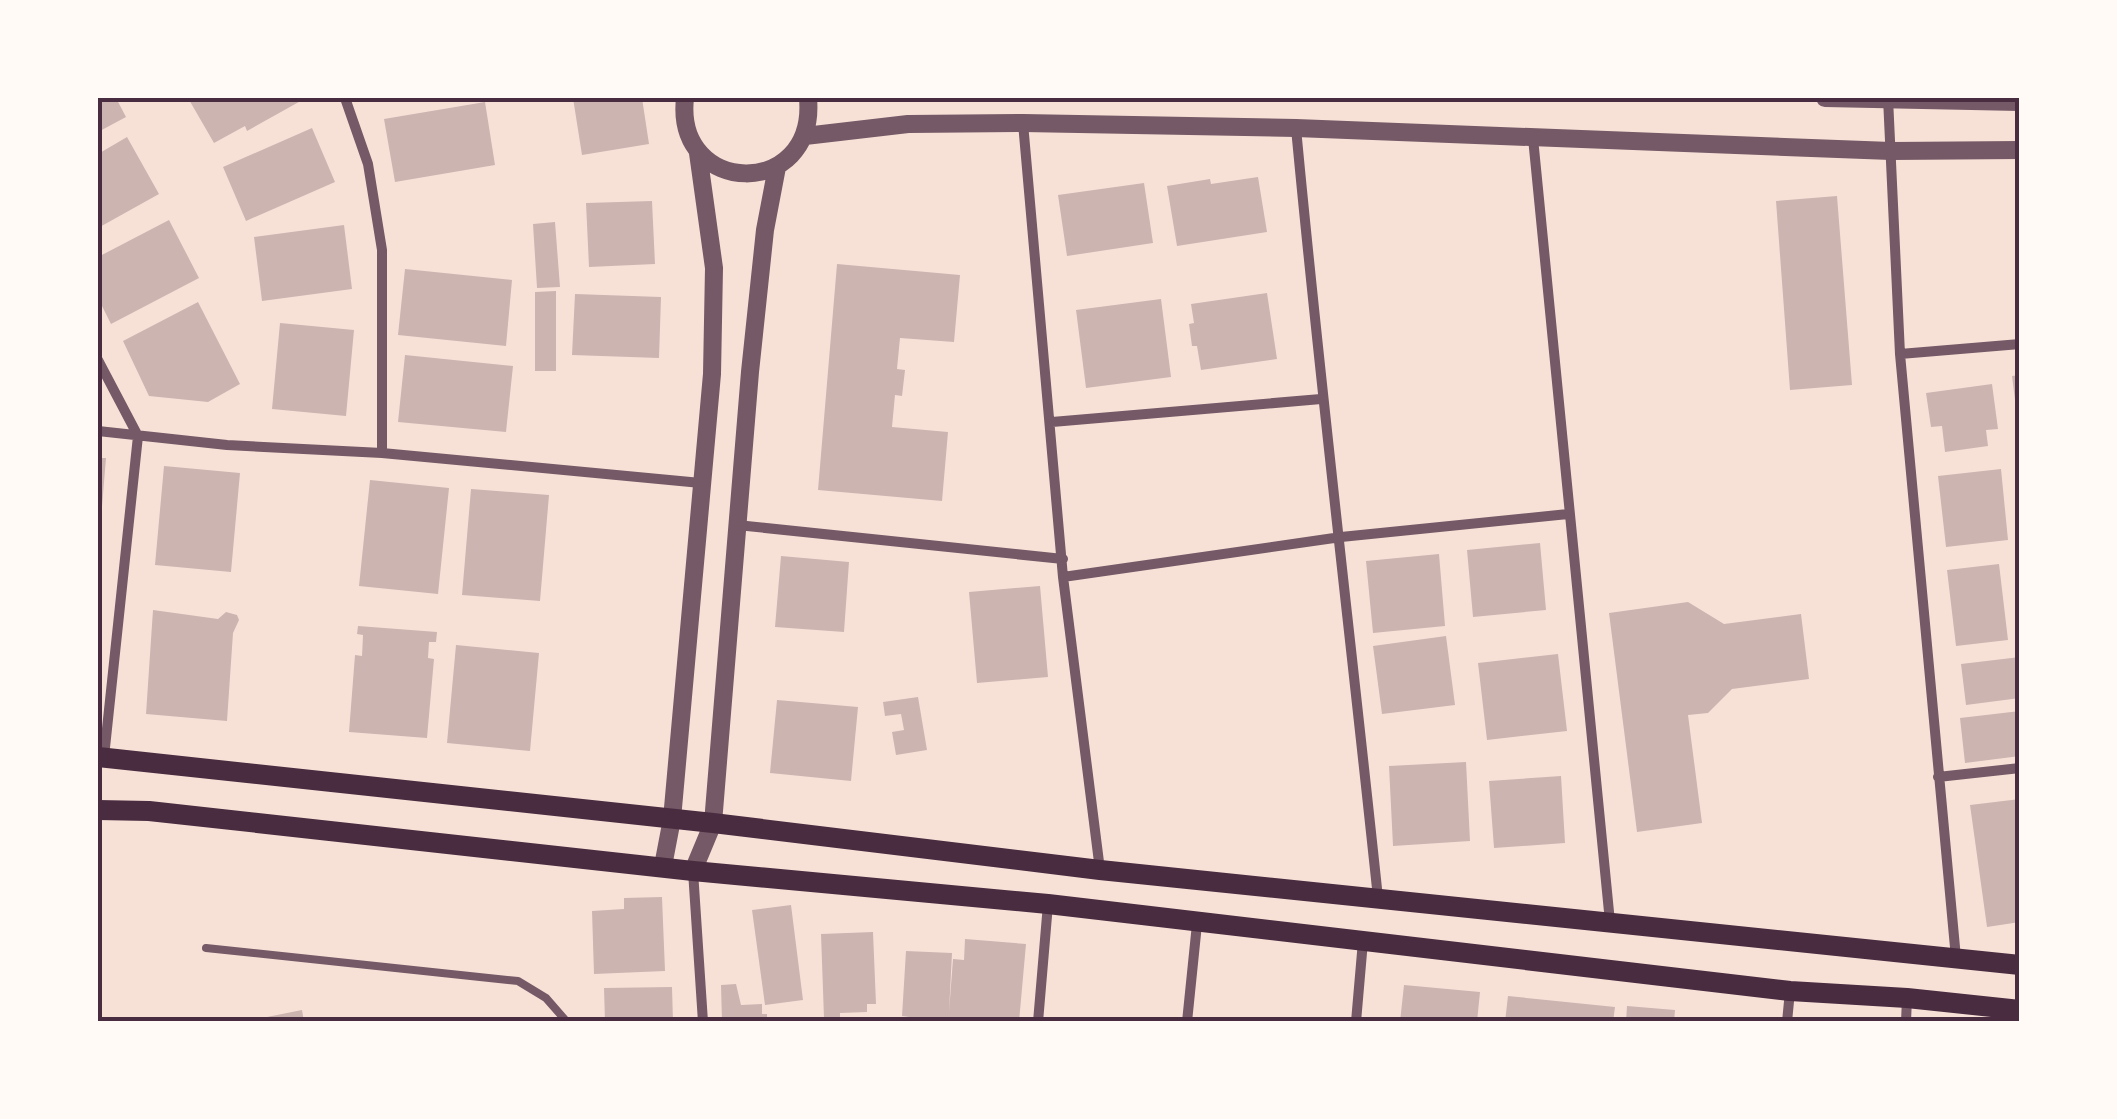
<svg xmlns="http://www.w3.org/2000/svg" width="2117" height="1119" font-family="Roboto,sans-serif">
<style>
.building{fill:#ccb4b1}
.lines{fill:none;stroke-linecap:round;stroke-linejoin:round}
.service{stroke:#755966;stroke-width:8}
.minor{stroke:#755966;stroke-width:10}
.tertiary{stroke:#755966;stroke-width:18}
.secondary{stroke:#4a2c40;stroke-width:20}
.neatline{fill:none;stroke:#4a2c40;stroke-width:4}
</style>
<rect width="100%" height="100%" fill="#f7e1d7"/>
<path class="building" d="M98 98H116L126 117 98 132Z
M188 98H306L247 131 245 126 214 143Z
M573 98H642L649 144 582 155Z
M485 102 495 165 395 182 384 119Z
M312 128 335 182 246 221 223 167Z
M127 137 159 194 98 228V154Z
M1258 177 1267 232 1177 246 1167 186 1210 179 1211 184Z
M1144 183 1153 243 1067 256 1058 195Z
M1837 196 1852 385 1790 390 1776 201Z
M652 201 655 264 589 267 586 203Z
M169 220 199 278 111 324 98 298V257Z
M555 222 560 287 537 288 533 224Z
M344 225 352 289 262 301 254 237Z
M837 264 960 275 954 342 900 338 897 369 905 370 902 396 895 395 892 427 948 432 942 501 818 490Z
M405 269 512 280 506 346 398 335Z
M556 291V371H535V292Z
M1267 293 1277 359 1201 370 1197 346H1192L1189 324 1194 323 1191 304Z
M575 294 661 297 659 358 572 355Z
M1161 299 1171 377 1086 388 1076 310Z
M198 302 240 384 208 402 149 396 123 341Z
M280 323 354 330 346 416 272 409Z
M405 355 513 366 506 432 398 422Z
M2020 375V415L2017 416 2012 376Z
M1992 384 1998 429 1986 430 1988 446 1945 452 1942 426 1931 427 1926 393Z
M98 458H106L100 531H98Z
M164 466 240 473 231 572 155 565Z
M2001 469 2008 540 1946 547 1938 476Z
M370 480 449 488 438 594 359 586Z
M471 489 549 495 540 601 462 595Z
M1540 543 1546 610 1473 617 1467 550Z
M1439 554 1445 626 1373 633 1366 561Z
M781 556 849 562 844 632 775 627Z
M1999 564 2008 640 1956 646 1947 570Z
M1040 586 1048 677 977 683 969 592Z
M1688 602 1724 624 1801 614 1809 679 1732 689 1708 713 1688 715 1702 823 1637 832 1609 613Z
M153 610 218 619 226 612 237 615 239 620 233 633 227 721 146 714Z
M358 626 437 632 436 642H429L428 658 434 659 427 738 349 732 355 655 362 656 363 635 357 634Z
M1446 636 1455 705 1382 714 1373 646Z
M456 645 539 653 530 751 447 743Z
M1558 654 1567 731 1487 740 1478 663Z
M2020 657V698L1966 705 1961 664Z
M918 697 927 750 896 755 892 732 904 730 901 714 885 716 883 702Z
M777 700 858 707 851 781 770 773Z
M2020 711V756L1965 763 1960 718Z
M1466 762 1470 841 1393 846 1389 766Z
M1561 776 1565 843 1494 848 1489 781Z
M2020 799V922L1987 927 1970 805Z
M662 897 665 971 594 974 592 911 624 909V898Z
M791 905 803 1000 765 1005 752 910Z
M873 932 876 1004H867V1012L840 1013V1017L824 1018 821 934Z
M965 939 1026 944 1019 1022H948L902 1016 906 951 952 953 949 1012 953 959 964 960Z
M736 984 741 1005 762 1004V1014H767V1022H722L721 985Z
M1404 985 1480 992 1477 1022H1400Z
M672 987 673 1022H605L604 988Z
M1508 996 1615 1007 1613 1022H1505Z
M1627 1006 1675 1010 1674 1022H1626Z
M302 1010 304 1022H252V1020Z"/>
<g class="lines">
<path class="service" d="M206 948 518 981 546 998 567 1022"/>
<path class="minor" d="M345 98 368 164 382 250V453
M1888 98 1900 354 1956 958
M1023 123 1063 577 1100 870
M1296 128C1320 385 1351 641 1378 898
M1533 138 1610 922
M1900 354 2020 344
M98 360 138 436 104 757
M1052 422 1321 399
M98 431 227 445 382 453 701 483
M737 525 1063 559
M1063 577 1341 537 1568 514
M1938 777 2020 768
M693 871 703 1022
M1038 1022 1048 904
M1187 1022 1197 924
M1356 1022 1363 941
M1787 1022 1790 991
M1906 1022 1907 998"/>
<path class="tertiary" d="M685 98C674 197 817 200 808 98
M1825 98 2020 102
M805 136 908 124 1023 123 1296 128 1891 151 2020 150
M663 866 672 819 712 374 714 268 698 153
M693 871 713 823 750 372 765 230 777 167"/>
<path class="secondary" d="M98 757 713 823 1100 870 2020 965
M98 810 149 811 693 871 1048 904 1790 991 1907 998 2020 1010"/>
</g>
<rect width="2117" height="1119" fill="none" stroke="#fffaf5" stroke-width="200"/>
<rect x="100" y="100" width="1917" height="919" class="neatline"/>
</svg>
